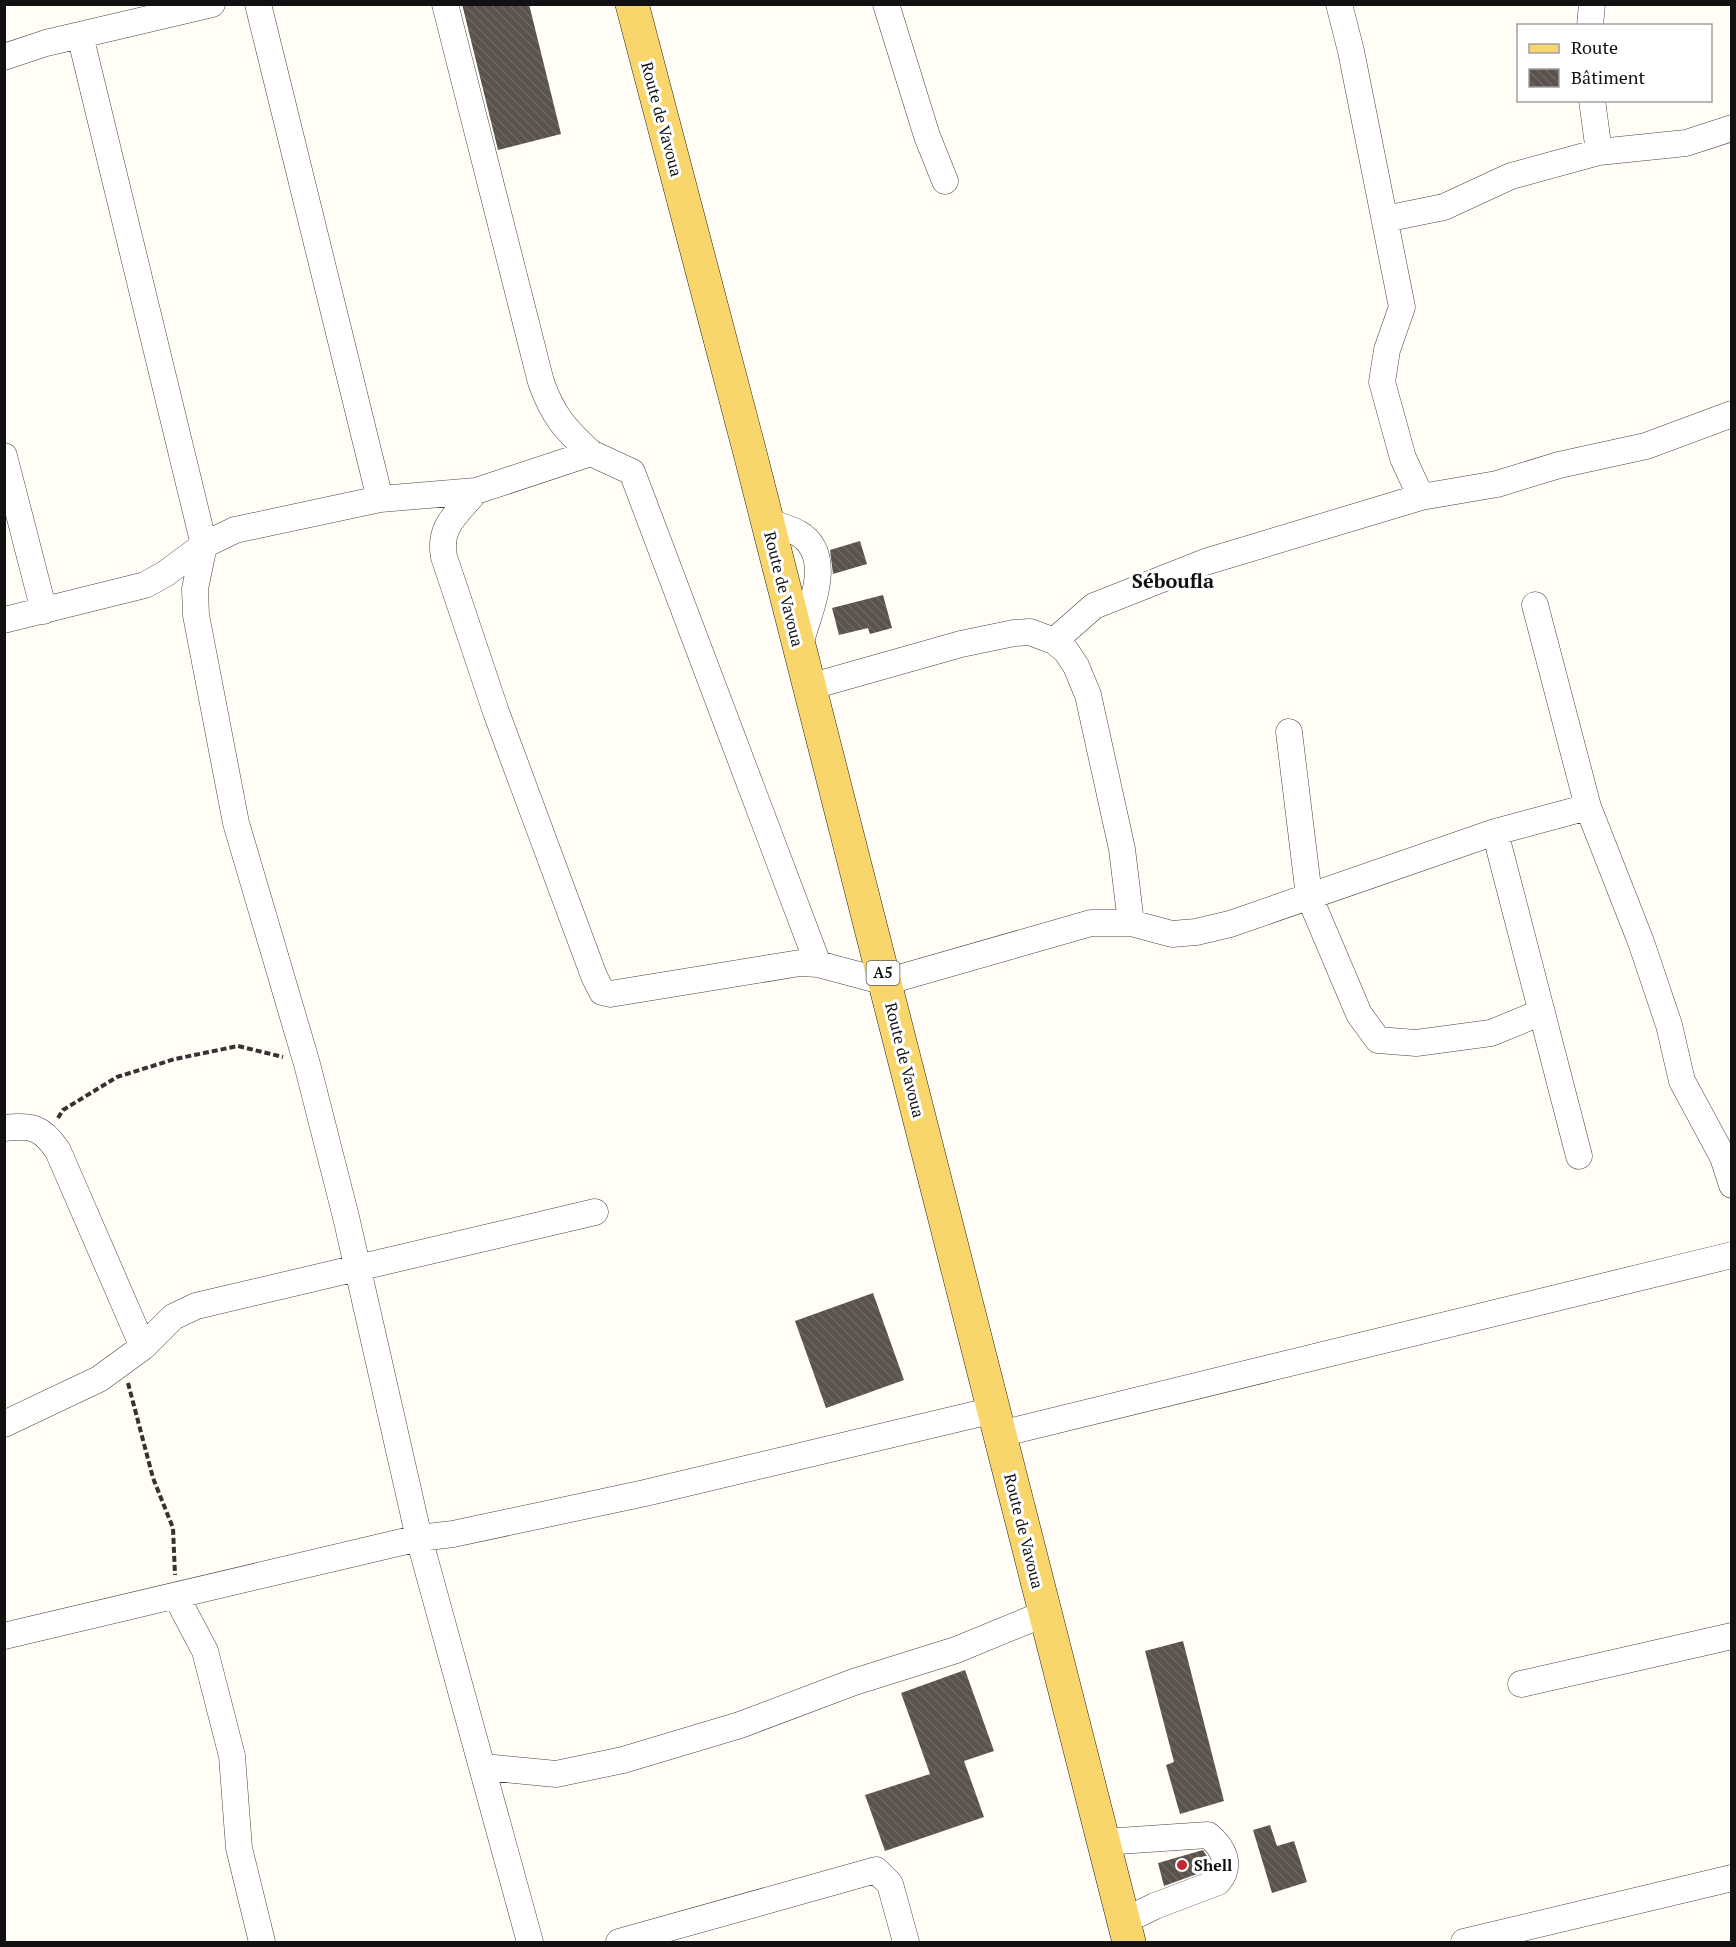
<svg xmlns="http://www.w3.org/2000/svg" width="1736" height="1947" font-family="'PT Serif',serif">
<style>
.building{fill:url(#building-back-hatch)}
.lines{fill:none;stroke-linecap:round;stroke-linejoin:round}
.minor-casing{stroke:#444;stroke-width:27}
.major-casing{stroke:#222;stroke-width:34}
.path{stroke:#333;stroke-width:4;stroke-dasharray:6 3;stroke-linecap:butt}
.minor{stroke:#fff;stroke-width:26}
.major{stroke:#f9d66b;stroke-width:33}
.poi-dot{fill:#c4262e;stroke:#fff;stroke-width:2}
.labels{text-anchor:middle;stroke-width:6;stroke-linejoin:round;paint-order:stroke}
.shield{fill:#fff;stroke:#585858;stroke-width:1.5}
.shield-label{font-size:15px;font-weight:bold;fill:#111}
.street-label{font-size:16px;fill:#111;stroke:#fff}
.poi-label{font-size:16px;font-weight:bold;fill:#111;stroke:#fff;text-anchor:start}
.quarter-label{font-size:20px;font-weight:bold;fill:#111;stroke:#fff}
</style>
<defs>
<pattern id="building-back-hatch" width="6" height="6" patternUnits="userSpaceOnUse" patternTransform="scale(1.5)"><rect width="6" height="6" fill="#5a524d"/><path d="M-1 5l2 2M0 0l6 6M5-1l2 2" fill="none" stroke="#6d6662"/></pattern>
</defs>
<rect width="100%" height="100%" fill="#fffdf5"/>
<path class="building" d="M462 4H529L561 134 498 150Z
M860 541 867 564 833 574 830 550Z
M883 595 892 628 870 634 868 628 839 635 832 608Z
M873 1293 904 1380 826 1408 795 1321Z
M1183 1641 1224 1801 1180 1814 1166 1765 1174 1762 1145 1651Z
M965 1670 994 1751 964 1761 984 1817 885 1851 865 1795 930 1774 901 1693Z
M1270 1825 1277 1846 1294 1841 1307 1882 1272 1893 1253 1830Z
M1203 1850 1210 1861 1208 1870 1164 1886 1158 1863Z"/>
<g class="lines">
<defs>
<path id="minor" d="M258 4 380 499
M445 4 541 382C553 416 565 429 591 453
M886 4 927 136 945 181
M1339 4 1351 51 1402 307 1387 350 1382 382 1403 458 1421 497
M1590 26 1592 4
M80 35 204 545 195 589 196 615 236 823 307 1064 346 1217 419 1538 530 1942
M4 57 46 43 212 4
M1592 100 1599 152
M1385 219 1444 207 1511 176 1599 152 1686 143 1732 128
M4 456 44 611
M476 491C458 513 438 526 444 557L496 712 594 976 602 992 610 994 800 963 818 964 885 982 1091 923H1131L1172 934 1196 932 1230 924 1495 832 1588 807
M767 521C777 525 788 528 798 533 837 556 808 612 800 645
M1535 605 1588 807 1641 942 1669 1025 1682 1081 1723 1157 1732 1185
M4 620 145 585 165 574 204 545 235 530 380 499 476 491 591 453 632 472 818 964
M1054 641 1094 606 1205 562 1421 497 1497 484 1559 465 1646 446 1732 414
M809 687 961 644 1014 633 1030 632 1054 641 1066 651 1076 666 1088 695 1122 849 1131 923
M1289 732 1309 896 1359 1014 1378 1040 1416 1043 1491 1033 1542 1012
M1495 832 1579 1156
M4 1128C32 1125 42 1127 58 1151L143 1347
M4 1424 99 1379 143 1347 173 1317 196 1306 595 1212
M1000 1434 1732 1255
M176 1596 205 1651 232 1756 239 1848 262 1942
M4 1636 419 1538 453 1534 645 1493 994 1410
M1521 1684 1732 1636
M484 1767 556 1774 623 1760 740 1725 854 1682 956 1650 1046 1613
M1103 1842 1208 1835C1224 1848 1232 1865 1218 1882L1155 1906 1124 1921
M619 1942 876 1870 890 1884 906 1942
M1464 1942 1732 1878"/>
<path id="major" d="M632 4 750 453 1129 1942"/>
</defs>
<use href="#minor" class="minor-casing"/>
<use href="#major" class="major-casing"/>
<path class="path" d="M58 1118 63 1110 117 1077 175 1059 238 1046 283 1057
M128 1383 153 1478 173 1528 175 1575"/>
<use href="#minor" class="minor"/>
<use href="#major" class="major"/>
</g>
<circle class="poi-dot" cx="1182" cy="1865" r="6"/>
<g class="labels">
<rect class="shield" x="866.5" y="961" width="33" height="24" rx="4.5"/>
<g class="shield-label">
<text x="883" y="978">A5</text>
</g>
<g class="street-label">
<text transform="translate(662 119) rotate(75)" y="6">Route de Vavoua</text>
<text transform="translate(784 589) rotate(76)" y="6">Route de Vavoua</text>
<text transform="translate(905 1060) rotate(76)" y="6">Route de Vavoua</text>
<text transform="translate(1024 1531) rotate(76)" y="6">Route de Vavoua</text>
</g>
<g class="poi-label">
<text x="1194" y="1871">Shell</text>
</g>
<g class="quarter-label">
<text x="1173" y="588">Séboufla</text>
</g>
</g>
<rect width="1736" height="1947" fill="none" stroke="#111111" stroke-width="12"/>
<rect x="1517" y="24" width="195" height="78" fill="#ffffff" stroke="#a0a0a0" stroke-width="1.5"/>
<rect x="1529" y="44" width="30" height="9" fill="#f9d66b" stroke="#a0a0a0" stroke-width="1.5"/>
<text x="1571" y="54" font-size="18" fill="#111111">Route</text>
<rect x="1529" y="69" width="30" height="18" fill="url(#building-back-hatch)" stroke="#a0a0a0" stroke-width="1.5"/>
<text x="1571" y="84" font-size="18" fill="#111111">Bâtiment</text>
</svg>
